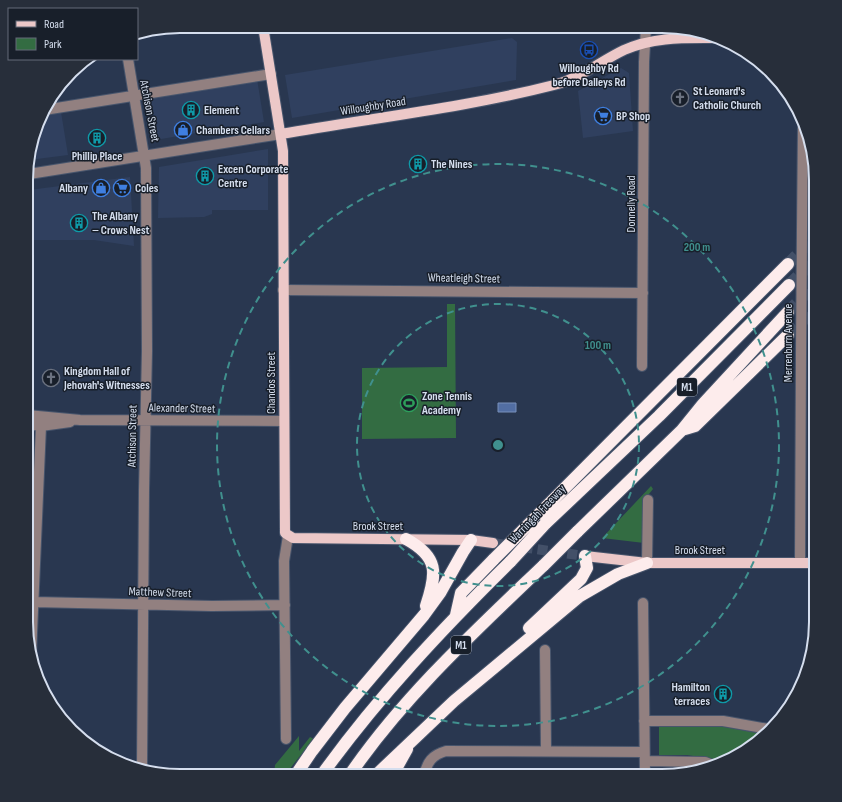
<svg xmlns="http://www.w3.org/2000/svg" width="842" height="802" font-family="'Sofia Sans Condensed',sans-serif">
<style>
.built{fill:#30405f}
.green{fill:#336c42}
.water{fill:#526ea3;stroke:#7990ba}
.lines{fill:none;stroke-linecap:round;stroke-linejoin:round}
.major-tunnel{stroke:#435068;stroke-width:10;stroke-dasharray:10 5;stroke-linecap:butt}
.highway-tunnel{stroke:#435068;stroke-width:12;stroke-dasharray:12 6;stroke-linecap:butt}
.minor-casing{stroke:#48556c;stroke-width:12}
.major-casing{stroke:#48556c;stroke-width:12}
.highway-casing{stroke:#48556c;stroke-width:14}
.minor{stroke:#928080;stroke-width:10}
.major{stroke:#ecc8c8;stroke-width:10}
.highway{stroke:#fdecec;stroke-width:12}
.minor-bridge-casing{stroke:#48556c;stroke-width:12;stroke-linecap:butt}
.highway-bridge-casing{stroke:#48556c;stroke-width:14;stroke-linecap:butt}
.minor-bridge{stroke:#928080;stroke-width:10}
.highway-bridge{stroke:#fdecec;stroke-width:12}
.ring{fill:none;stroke:#40908e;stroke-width:2;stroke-dasharray:7 5}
.labels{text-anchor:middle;stroke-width:3;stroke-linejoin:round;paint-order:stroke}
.shield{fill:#181f2a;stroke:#9ca5b3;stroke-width:1}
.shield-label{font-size:11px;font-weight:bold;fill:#d5deee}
.poi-label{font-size:12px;font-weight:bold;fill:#d5deee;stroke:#181f2a;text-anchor:start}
.street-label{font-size:12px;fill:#d5deee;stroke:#181f2a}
.rim{fill:none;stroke:#d5deee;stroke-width:2}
.centre{fill:#40908e;stroke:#181f2a;stroke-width:2}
.ring-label{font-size:12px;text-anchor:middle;font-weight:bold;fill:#40908e;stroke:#181f2a;stroke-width:3;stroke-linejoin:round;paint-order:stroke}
</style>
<rect width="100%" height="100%" fill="#293750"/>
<path class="built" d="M512 38 517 42 516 80 292 118 285 75Z
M621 68 629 73 633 131 583 138 578 91Z
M257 79 264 122 155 140 147 97Z
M61 112 68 155 29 160V150L42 115Z
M268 149V210H212V214L204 217 158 218 159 167Z
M130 177 134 246 94 240H28L29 190Z"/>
<path class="green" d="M447 304H455L456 438 362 439V368L447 367Z
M651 486 653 489 645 499 644 543 602 538Z
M719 726 764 734 756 744 724 761 687 755H659V727Z
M299 736V751L310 737 314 739C304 752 294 762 285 776H274L275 765Z"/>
<path class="water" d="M498 403H516V412H498Z"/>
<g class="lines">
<path class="major-tunnel" d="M493 543 585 556"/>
<path class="highway-tunnel" d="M788 264 816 236
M789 285 816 259
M788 312 816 283
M788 335 816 308"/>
<defs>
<path id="minor" d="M128 59 146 168 147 351 144 490 142 768
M44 110 271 74
M29 174 281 134
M802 228 803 122
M283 290 643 293
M642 366 644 62 646 27
M27 415 80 420 284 421
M27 424 41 426 70 422
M647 563 648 500
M800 563 801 355
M34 602 212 606 285 605
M643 603 645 776
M545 650 546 751
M31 656 41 426
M644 721H723L768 729
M286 739 284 561 288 536
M645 761 705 762 715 766
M424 776C427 762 432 755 446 751L644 752"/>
<path id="major" d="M263 26 283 151 285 533 293 538 471 540 493 543
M281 134C372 118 464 108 554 85 579 79 601 61 624 50 653 37 683 38 713 38
M585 556 647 563H816"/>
<path id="highway" d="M685 429 695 426 788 335
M532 521 788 264
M545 524 659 416 789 285
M577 532 682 430 703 404 788 312
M406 539C439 557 437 573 426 606
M456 615 461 593 494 559
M529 628 581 579 587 568 585 556
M295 776 312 751 345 708 424 615 440 593 463 552 471 540
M321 776C377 698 443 628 511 561
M349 776C403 697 475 631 544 565
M375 776 454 701 580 596 618 574 647 563
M392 776 407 749"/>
</defs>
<use href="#minor" class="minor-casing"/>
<use href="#major" class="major-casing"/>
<use href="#highway" class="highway-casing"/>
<use href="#minor" class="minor"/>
<use href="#major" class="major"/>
<use href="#highway" class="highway"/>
<defs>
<path id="minor-bridge" d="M801 355 802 228"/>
<path id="highway-bridge" d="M494 559 532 521
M511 561 545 524
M544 565 577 532"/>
</defs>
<use href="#minor-bridge" class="minor-bridge-casing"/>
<use href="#highway-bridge" class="highway-bridge-casing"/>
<use href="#minor-bridge" class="minor-bridge"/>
<use href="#highway-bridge" class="highway-bridge"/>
</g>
<g class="ring">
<circle cx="498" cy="445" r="141"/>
<circle cx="498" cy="445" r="281"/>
</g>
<defs>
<symbol id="bus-ring" viewBox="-11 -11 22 22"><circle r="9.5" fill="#181f2a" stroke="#1a4fb4" stroke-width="1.5"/><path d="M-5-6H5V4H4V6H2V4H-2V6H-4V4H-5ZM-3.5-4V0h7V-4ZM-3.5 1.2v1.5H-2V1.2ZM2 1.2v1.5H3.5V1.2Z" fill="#1a4fb4"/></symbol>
<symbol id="church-ring" viewBox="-11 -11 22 22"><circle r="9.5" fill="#181f2a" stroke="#6b7280" stroke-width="1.5"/><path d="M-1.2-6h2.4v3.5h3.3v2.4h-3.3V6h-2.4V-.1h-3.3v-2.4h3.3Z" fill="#6b7280"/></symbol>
<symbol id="building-ring" viewBox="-11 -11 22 22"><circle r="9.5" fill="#181f2a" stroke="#0f9aa8" stroke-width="1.5"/><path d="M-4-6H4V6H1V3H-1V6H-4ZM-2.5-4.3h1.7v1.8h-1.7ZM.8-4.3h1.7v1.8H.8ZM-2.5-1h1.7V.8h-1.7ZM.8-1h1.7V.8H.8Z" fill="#0f9aa8"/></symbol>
<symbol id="supermarket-ring" viewBox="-11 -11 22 22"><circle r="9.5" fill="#181f2a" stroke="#3f7fe0" stroke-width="1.5"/><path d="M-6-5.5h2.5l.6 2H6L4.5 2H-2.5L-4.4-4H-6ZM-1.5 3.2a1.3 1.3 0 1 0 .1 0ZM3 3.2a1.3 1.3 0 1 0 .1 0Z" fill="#3f7fe0"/></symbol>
<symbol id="shop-ring" viewBox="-11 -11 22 22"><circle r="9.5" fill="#181f2a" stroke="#3f7fe0" stroke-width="1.5"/><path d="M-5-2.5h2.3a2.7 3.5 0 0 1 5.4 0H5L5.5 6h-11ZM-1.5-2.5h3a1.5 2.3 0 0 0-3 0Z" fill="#3f7fe0"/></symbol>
<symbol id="stadium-ring" viewBox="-11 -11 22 22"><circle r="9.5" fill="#181f2a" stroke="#2e9e5b" stroke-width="1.5"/><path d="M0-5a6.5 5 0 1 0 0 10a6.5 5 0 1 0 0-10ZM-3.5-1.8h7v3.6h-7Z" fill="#2e9e5b"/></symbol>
</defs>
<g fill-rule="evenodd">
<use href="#bus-ring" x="579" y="40" width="20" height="20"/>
<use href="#church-ring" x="670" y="88" width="20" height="20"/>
<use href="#building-ring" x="181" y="100" width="20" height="20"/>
<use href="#supermarket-ring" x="593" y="106" width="20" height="20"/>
<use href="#shop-ring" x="173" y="120" width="20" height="20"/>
<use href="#building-ring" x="87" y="128" width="20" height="20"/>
<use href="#building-ring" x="408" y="154" width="20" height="20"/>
<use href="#building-ring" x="195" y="166" width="20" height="20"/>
<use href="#shop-ring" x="91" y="178" width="20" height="20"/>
<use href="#supermarket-ring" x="112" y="178" width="20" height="20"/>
<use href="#building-ring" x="69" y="213" width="20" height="20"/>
<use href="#church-ring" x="41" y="368" width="20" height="20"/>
<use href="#stadium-ring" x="399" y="393" width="20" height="20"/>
<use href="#building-ring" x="713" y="684" width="20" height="20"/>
</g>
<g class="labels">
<g class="shield">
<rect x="677" y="378" width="20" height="18" rx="3"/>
<rect x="451" y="636" width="20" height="18" rx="3"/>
</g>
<g class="shield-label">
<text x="687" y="391">M1</text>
<text x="461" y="649">M1</text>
</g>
<g class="poi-label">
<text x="589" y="72" text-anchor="middle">Willoughby Rd<tspan x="589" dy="14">before Dalleys Rd</tspan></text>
<text x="693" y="95">St Leonard's<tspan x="693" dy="14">Catholic Church</tspan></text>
<text x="204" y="114">Element</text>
<text x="616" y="120">BP Shop</text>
<text x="196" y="134">Chambers Cellars</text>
<text x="97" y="160" text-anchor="middle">Phillip Place</text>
<text x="431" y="168">The Nines</text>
<text x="218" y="173">Excen Corporate<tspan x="218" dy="14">Centre</tspan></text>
<text x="88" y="192" text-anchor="end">Albany</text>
<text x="135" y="192">Coles</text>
<text x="92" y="220">The Albany<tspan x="92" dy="14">– Crows Nest</tspan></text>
<text x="64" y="375">Kingdom Hall of<tspan x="64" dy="14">Jehovah's Witnesses</tspan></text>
<text x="422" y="400">Zone Tennis<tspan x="422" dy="14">Academy</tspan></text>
<text x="710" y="691" text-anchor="end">Hamilton<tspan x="710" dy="14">terraces</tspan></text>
</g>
<g class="street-label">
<text transform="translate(373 106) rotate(-9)" y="4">Willoughby Road</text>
<text transform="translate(150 111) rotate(79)" y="4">Atchison Street</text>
<text transform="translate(631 204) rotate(-90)" y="4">Donnelly Road</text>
<text transform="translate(464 278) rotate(1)" y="4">Wheatleigh Street</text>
<text transform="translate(788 343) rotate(-90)" y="4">Merrenburn Avenue</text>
<text transform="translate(271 383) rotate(-90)" y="4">Chandos Street</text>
<text transform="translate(182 408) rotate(1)" y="4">Alexander Street</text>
<text transform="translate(132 436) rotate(-89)" y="4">Atchison Street</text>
<text transform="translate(537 514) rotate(-46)" y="4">Warringah Freeway</text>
<text x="378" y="530">Brook Street</text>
<text x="700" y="554">Brook Street</text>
<text transform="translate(160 592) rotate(2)" y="4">Matthew Street</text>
</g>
</g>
<path d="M0 0H842V802H0ZM180 33H662A147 147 0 0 1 809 180V622A147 147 0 0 1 662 769H180A147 147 0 0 1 33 622V180A147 147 0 0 1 180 33Z" fill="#272e3a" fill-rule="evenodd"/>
<path class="rim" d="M180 33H662A147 147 0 0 1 809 180V622A147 147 0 0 1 662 769H180A147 147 0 0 1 33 622V180A147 147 0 0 1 180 33Z"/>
<circle cx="498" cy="445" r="6" class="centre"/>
<g class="ring-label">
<text x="697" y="251">200 m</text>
<text x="598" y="349">100 m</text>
</g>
<rect x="8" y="8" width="130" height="52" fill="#181f2a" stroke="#646b78"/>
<rect x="16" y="21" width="20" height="6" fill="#ecc8c8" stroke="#646b78"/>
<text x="44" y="28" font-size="12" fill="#d5deee">Road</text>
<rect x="16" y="38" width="20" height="12" fill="#336c42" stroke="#646b78"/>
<text x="44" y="48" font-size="12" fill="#d5deee">Park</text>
</svg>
